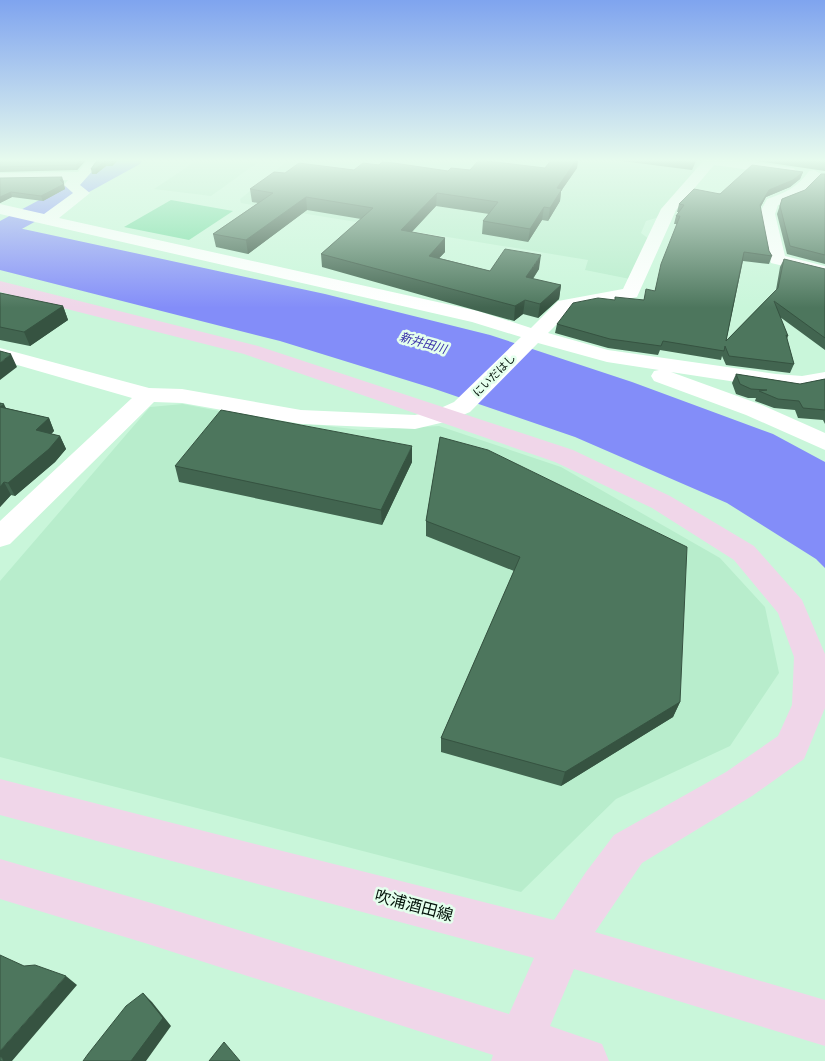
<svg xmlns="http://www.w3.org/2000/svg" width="825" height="1061" font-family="'Titillium Web','Noto Sans JP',sans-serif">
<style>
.built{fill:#b8edcc}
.green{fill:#76dca2}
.water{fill:#838df9}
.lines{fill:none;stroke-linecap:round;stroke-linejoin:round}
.river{fill:#838df9;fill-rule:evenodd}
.street{fill:#fff;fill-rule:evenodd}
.secondary{fill:#f0d6e9;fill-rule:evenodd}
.wall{fill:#426550}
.shaded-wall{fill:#365341}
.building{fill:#4d765d;stroke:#365341}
.labels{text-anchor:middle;stroke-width:5;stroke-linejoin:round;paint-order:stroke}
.far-street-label{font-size:11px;fill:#031309;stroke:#e4ffed}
.far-water-label{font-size:12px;font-style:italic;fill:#362ca8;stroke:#e4ffed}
.near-street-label{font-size:16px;fill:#031309;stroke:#e4ffed}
</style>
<rect width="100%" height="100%" fill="#c9f6da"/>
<path class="built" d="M199 159H225L257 163 211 196 154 189Z
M290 159H698L694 174 656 218 646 221 641 233 649 239 630 279 585 270 588 260 241 203 240 199Z
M183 404 250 417 361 430 439 426 561 467 720 558 765 607 779 673 730 746 616 799 521 892 0 757V581L150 407Z"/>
<path class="green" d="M171 200 233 211 189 240 124 227Z"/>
<path class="water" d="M0 224 325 294 490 335 632 382 773 434 825 462V568L816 559 727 503 575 437 432 388 280 341 0 270Z"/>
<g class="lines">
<path class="river" d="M116 159H143L140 164 9 236 0 239V221Z"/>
<path class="street" d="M89 159H103L80 185 90 193 59 218 478 311 531 328 558 301 623 289 661 209 705 159H729L794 168 796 171 794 174 789 175 714 165 676 210 637 297 571 310 548 333 608 350 776 374 802 376 825 372V386L802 390 776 388 671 372 762 405 825 433V450L746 415 654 381 651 376 654 371 659 370 607 362 538 343 470 412 449 421 415 429 301 424 182 403 154 402 10 544 0 547V521L132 398 0 360V348L149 388 182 389 301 410 415 415 434 411 454 402 521 337 472 322 0 214V204L44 214 73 193 64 185 68 180 0 181V173L78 172Z
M814 170 821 174C811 192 797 198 778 205L775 214 785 256 825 266V276L771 263 759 214 767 199C785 193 798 187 809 171Z"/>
<path class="secondary" d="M0 281 258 346 573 450 670 496 754 546 802 600 825 654V708L809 747 804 759 752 796 642 863 595 932 825 1000V1046L574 969 550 1026 602 1044 609 1061H491L493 1055 148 944 0 899V859L148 902 509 1014 534 958 0 815V779L554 920 586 872 614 835 726 772 778 736 792 705 794 657 778 613 734 560 652 508 555 462 244 354 0 292Z"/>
</g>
<path class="wall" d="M0 159H87L77 170 0 172Z
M98 159H119L112 166H106L96 174H92L91 169Z
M552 159H578L577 168 561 191 560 201 548 221 542 220 528 242 482 234 483 221 489 214 436 206 412 232 445 238V252L439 258 490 271 539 269 533 279 561 285 559 299 538 318 523 314 514 321 322 267 321 254 361 219 307 210 248 254 216 247 213 234 258 203 252 202 250 189 285 173 354 170 379 165 448 171 545 168Z
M606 159H697L692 170Z
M744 159H825V171Z
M803 172 800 179 790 187 766 197 760 208 769 251 772 256 769 264 743 261 726 341 776 290 780 267 784 259 825 269V350L780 317 788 336 787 339 794 364 790 373 726 365 722 356 721 360 660 350 658 355 608 348 555 333 557 324 615 300H644L655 291 677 224H674L676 216 679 212H677L679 204Z
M825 174V264L787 254 777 214 782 199 805 190Z
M0 178 64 182 63 183 65 189 43 201 12 197 0 203Z
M0 293 63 306 68 320 30 346 0 340Z
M736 374 800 384 825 379V424L823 420 798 418 795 410 774 408 755 401 756 398H748L736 394 732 383Z
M0 403 6 408 49 418 54 431 51 434 60 436 66 449 55 462 15 496 11 495 0 507Z
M440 437 680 702 673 717 561 786 441 752V738L514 571 426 536V521Z
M412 462 382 525 179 482 175 466Z"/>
<path class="shaded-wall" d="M81 159H87L77 170 76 165Z
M113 159H119L112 166 111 161Z
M577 159H578L577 168 561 191 560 201 548 221 550 208 557 188Z
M105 161 106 166 96 174 95 169Z
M803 172 800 179 790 187 766 197 757 213 760 205 769 190Z
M62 177 64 182 63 184H64L65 189 43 201 41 196 60 180Z
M11 192 12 197 0 203V197Z
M437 193 436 206 401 243V230Z
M306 197 307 210 248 254 246 240Z
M544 207 542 220 528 242 530 229Z
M445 238V252L428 270 429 256Z
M541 255 539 269 524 291 526 277Z
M561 285 559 299 538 318 540 304Z
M525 300 523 314 514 321 515 306Z
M63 306 68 320 30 346 24 332Z
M11 354 17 367 0 380V363Z
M4 404 10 417 0 407Z
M49 418 54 431 42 443 36 430Z
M60 436 66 449 55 462 15 496 8 483Z
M412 446V462L382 525 381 510Z
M4 482 11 495 0 507V487Z
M680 702 673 717 561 786 565 772Z
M66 976 77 985 12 1061H4L0 1056V1051Z
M143 993 152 1002 171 1026 146 1061H131Z"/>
<path class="building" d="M0 159H81L76 165 0 167Z
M98 159H113L111 161H105L95 169H91Z
M552 159H577L557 188 562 189 550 208 544 207 530 229 483 221 498 202 437 193 401 230 445 238 429 256 490 271 505 249 541 255 526 277 561 285 540 304 525 300 515 306 321 254 373 208 306 197 246 240 213 234 273 193 250 189 274 172 285 173 299 163 354 170 363 163 379 165 382 162 394 163 448 171 451 168 470 170 479 160 545 168Z
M662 159H696L694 163Z
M797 159H825V163Z
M752 165 803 172 793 180 769 190 760 205 769 251 772 256 744 252 726 341 778 288 784 259 825 269V338L774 301 788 336 786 335 794 364 729 356 725 346 724 351 663 341 661 346 610 339 557 324 573 303 598 298 615 300V297L644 300 646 289 655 291 661 264 680 216H676L684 205 679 204 694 189 720 194Z
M821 174H825V255L790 246 780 206 782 199 805 190Z
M62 177 60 180 64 184 41 196 11 192 0 197V178Z
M0 293 63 306 24 332 0 327Z
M0 351 11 354 0 363Z
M736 374 800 384 825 379V410L803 408 799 401 778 399 759 391 767 390 751 389 740 384Z
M0 403 4 404 0 407 49 418 36 430 60 436 49 449 8 483 4 482 0 487Z
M221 410 412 446 381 510 175 466Z
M440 437 488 450 687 547 680 702 565 772 441 738 520 557 426 521Z
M0 955 24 966 35 965 66 976 0 1051Z
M143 993 163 1018 131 1061H83L88 1054 126 1006Z
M224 1042 240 1061H209Z
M0 1056 4 1061H0Z"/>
<linearGradient id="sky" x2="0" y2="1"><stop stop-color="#7fa4ef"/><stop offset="0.52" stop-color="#e7fbee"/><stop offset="1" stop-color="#e7fbee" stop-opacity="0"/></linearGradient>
<rect width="825" height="308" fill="url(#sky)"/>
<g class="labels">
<g class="far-street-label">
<text transform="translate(494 375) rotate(-45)" y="4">にいだはし</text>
</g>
<g class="far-water-label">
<text transform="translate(423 343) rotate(16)" y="4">新井田川</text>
</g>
<g class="near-street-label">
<text transform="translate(414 905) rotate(15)" y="6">吹浦酒田線</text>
</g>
</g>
</svg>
